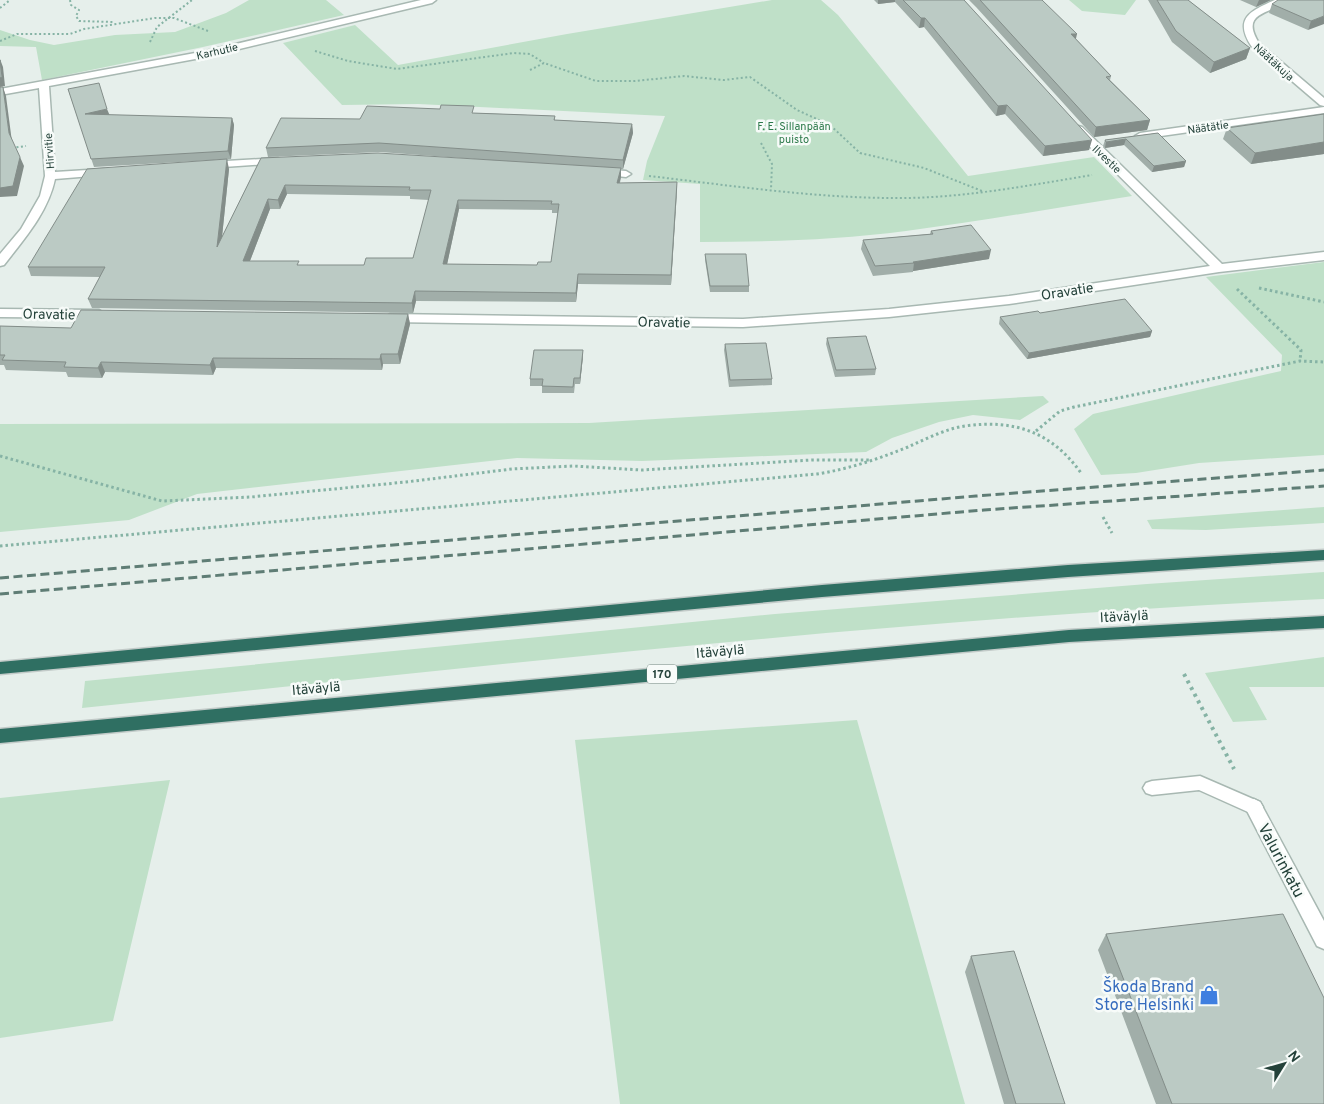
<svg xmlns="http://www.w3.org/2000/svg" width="1324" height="1104" font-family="Overpass,sans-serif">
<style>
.green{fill:#bfe0c8}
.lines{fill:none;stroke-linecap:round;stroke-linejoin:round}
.lane-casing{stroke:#a8b8b2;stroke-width:3}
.street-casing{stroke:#a8b8b2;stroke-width:3}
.highway-casing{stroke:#c2cac8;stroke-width:3}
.path-far2{stroke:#86b3a5;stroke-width:2;stroke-dasharray:2 2.5;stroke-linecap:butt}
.path-far1{stroke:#86b3a5;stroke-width:3;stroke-dasharray:2.5 3;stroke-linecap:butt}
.path{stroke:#86b3a5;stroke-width:4;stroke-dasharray:3 4.5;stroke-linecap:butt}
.lane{fill:#fff;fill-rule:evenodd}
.street{fill:#fff;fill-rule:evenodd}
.highway{fill:#2f6f62;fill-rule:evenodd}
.rail{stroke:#5f7d75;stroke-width:3;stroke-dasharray:9 4.5;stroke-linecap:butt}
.wall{fill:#a1aea9;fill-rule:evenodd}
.shaded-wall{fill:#838d89}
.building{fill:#bbcac4;stroke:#838d89;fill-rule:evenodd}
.labels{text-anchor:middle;stroke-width:5;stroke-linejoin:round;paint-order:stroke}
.far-street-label{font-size:11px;fill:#24423a;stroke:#f7fbf9}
.far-park-label{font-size:11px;fill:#2d7a4b;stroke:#f7fbf9}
.shield{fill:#f7fbf9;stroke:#637a73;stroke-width:1}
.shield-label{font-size:12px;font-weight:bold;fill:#24423a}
.street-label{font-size:14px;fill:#24423a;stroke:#f7fbf9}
.near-street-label{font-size:16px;fill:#24423a;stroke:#f7fbf9}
.near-shop-label{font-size:16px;fill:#366cbe;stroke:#f7fbf9;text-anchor:end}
</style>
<rect width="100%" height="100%" fill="#e6efeb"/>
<path class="green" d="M249 0H326L344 15 203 47 42 80 36 47 0 46V30L30 40 54 45 115 35 175 32 226 13Z
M772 0H821L838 15 968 176 1094 157 1132 196C1056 208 981 221 906 231 837 240 769 242 700 242V184L643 180 647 161 665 116 418 104 342 105 283 43 355 25 398 65 567 34Z
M1069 0H1136L1125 15 1082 11Z
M1324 262V455L1199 463 1136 473 1101 475 1074 429 1093 414 1281 371 1282 355 1206 277Z
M1043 396 1049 402 1020 420 973 415 939 422 892 438 866 452 642 461 517 458 197 494 129 520 0 532V424L589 423Z
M1324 507V523L1206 530 1152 529 1147 520Z
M1324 572V599C909 618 495 665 82 708L85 681 775 614 1147 584Z
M1324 657V687H1249L1267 720 1233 722 1205 673Z
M857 720 965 1104H620L575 740Z
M170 780 113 1021 0 1038V798Z"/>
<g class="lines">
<defs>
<path id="lane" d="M1200 776 1260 802 1263 807 1260 812 1254 815 1248 812 1199 790 1152 795 1146 793 1143 788 1146 783 1152 781Z"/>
<path id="street" d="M421 0H436L432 3 206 57 49 86 55 172 104 169 109 172 104 175 55 179C48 212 25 238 4 265L0 266V254L21 229 40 196 45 176 39 88 0 95V89L206 51Z
M1275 0H1287C1271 15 1239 11 1259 43L1324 98V106L1320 105 1252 47C1233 19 1250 11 1275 0Z
M1324 107V113L1140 139 1135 136 1140 133Z
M1078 126 1082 127 1222 264 1324 252V260L1219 272 1009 304 889 317 743 327 390 322 384 318 390 314 743 319 889 309 1009 296 1210 266 1074 131 1073 129Z
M278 158 283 161 282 163 209 168 204 165 209 162Z
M601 169 626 171 631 174 626 177 597 174 596 172Z
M0 309 99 310 105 314 99 318 0 317Z
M1254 799 1260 802 1324 921V949L1317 946 1245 807 1248 802Z"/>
<path id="highway" d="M1324 550V560L1068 577 822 597 0 674V662L822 585 1068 565Z
M1324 616V628L1069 642 0 743V729L1069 630Z"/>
</defs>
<use href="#lane" class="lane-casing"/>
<use href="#street" class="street-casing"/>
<use href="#highway" class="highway-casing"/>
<path class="path-far2" d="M70 0 71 5 79 10 76 16 79 21 114 22
M0 8 10 0
M0 41 17 34H70L84 29 155 18H174L208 31
M150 42 157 27 192 0
M315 51 348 61 397 69 514 53 530 54 544 63
M530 70 544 63 596 81H635L684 76 724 80 750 77 797 110 830 125 860 153 924 168 982 191
M761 143 772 164 771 189
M12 148 26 146
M649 176C735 186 820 199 907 198 969 197 1031 185 1092 175"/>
<path class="path-far1" d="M1259 288 1324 302
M1237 289 1301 350 1300 361
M1036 431 1060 411 1074 407 1300 361 1324 362
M0 456 162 501 251 497 406 482 512 469 573 466 642 470 812 460H871
M1103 517 1112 533
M0 546 817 474C849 469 878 459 908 447 926 439 945 429 965 426 1014 419 1052 432 1081 473"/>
<path class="path" d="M1184 674 1234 769"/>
<use href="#lane" class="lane"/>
<use href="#street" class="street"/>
<use href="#highway" class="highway"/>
<path class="rail" d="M0 578 976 496 1324 470
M0 594 984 510 1324 486"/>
</g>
<path class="wall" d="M874 0H964L1089 150 1043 156 1005 114 996 116 924 27 919 28 895 2 878 4Z
M969 0H1036L1076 39 1111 76 1110 80 1150 120 1147 130 1094 137 976 7Z
M1148 0H1188L1250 48 1246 59 1210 73 1172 42Z
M1240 0H1271L1256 7Z
M1324 0 1308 30 1269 13 1272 4Z
M68 89 109 115 232 118 234 125 231 159 94 167Z
M475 113 555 116V120L632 124 633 133 623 169H621V177L620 183 677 182 671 285 578 284 576 302 416 301 413 313 92 308 88 299 100 277 31 276 28 267 229 169 222 237 261 158 488 160 380 152 268 157 266 148 360 119ZM287 194 410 196V199L429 200 413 258 364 265H300L250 261 270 209H280ZM459 209 552 210V213H558L551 262 537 265 447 264Z
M1324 114V154L1251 164 1223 139 1227 128Z
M1158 133 1186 161 1184 167 1152 172 1124 145 1105 148 1103 146 1105 140Z
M931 231 989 259 913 271V272L873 276 861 249 863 240 930 234Z
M705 254 749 286V292H710L705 260Z
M1040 313 1152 331 1150 337 1027 359 999 324 1000 317Z
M408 314 410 324 400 364H383L382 370 216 368 213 375 105 372 102 378 68 377 66 372 6 370 4 365H0V326L71 328Z
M827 338 876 369 875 375 835 377 826 344Z
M725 344 772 379V385L729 387 724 350Z
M583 356 580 384H575L574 393H542V386H530V379Z
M1106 934 1324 1104H1156L1098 950Z
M971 956 1065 1104H1004L965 972Z"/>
<path class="shaded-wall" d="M878 0H895V2L878 4Z
M1259 0H1271L1256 7Z
M1324 16V24L1308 30 1311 21Z
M921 18H925L924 27 919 28Z
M1071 34H1077L1075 43Z
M1250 48 1246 59 1210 73 1214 62Z
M0 59 3 67 5 86 0 87Z
M3 87 6 96 12 142 9 133Z
M1007 105 1005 114 996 116 998 106Z
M107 109 110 116 85 114Z
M232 118 234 125 231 159 228 151Z
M1150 120 1147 130 1094 137 1096 127Z
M632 124 633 133 623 169V160Z
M1126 139 1124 145 1105 148 1106 142Z
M1092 140 1089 150 1043 156 1045 146Z
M1324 142V154L1251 164 1255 153Z
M20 157 24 166 17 196 0 197V188Z
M227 159 229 169 220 256 217 247Z
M1186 161 1184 167 1152 172 1154 166Z
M621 168V177L617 192V183Z
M677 182V191L671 285V275Z
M285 185 287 194 280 209 278 200Z
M268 199 270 209 246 271 243 261Z
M458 200 459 209 445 274 443 264Z
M991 250 989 259 913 271 914 263 913 262Z
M578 274V284L576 302V293Z
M415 291 416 301 413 313 412 303Z
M408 314 410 324 400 364 398 354Z
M1152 331 1150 337 1027 359 1029 353Z
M583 350V356L580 384V378Z
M381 354 383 364 382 370 380 359Z
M213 358 216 368 213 375 210 365Z
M101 362 105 372 102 378 98 368Z"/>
<path class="building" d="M903 0H964L1092 140 1045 146 1007 105 998 106 925 18H921Z
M980 0H1042L1077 34H1071L1111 76 1106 77 1150 120 1096 127Z
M1157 0H1188L1250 48 1214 62 1176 31Z
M1278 0H1324V16L1311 21 1272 4Z
M0 60 2 77 0 78Z
M99 83 107 109 85 114 232 118 228 151 91 159 68 89Z
M0 87H3L9 133 20 157 13 186 0 188Z
M441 105 474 106 472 113 555 116 554 120 632 124 623 160 379 143 266 148 281 118 360 119 367 106 440 109Z
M1324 114V142L1255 153 1227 128Z
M1158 133 1186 161 1154 166 1126 139 1106 142 1105 140Z
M378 153 621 168 617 183 677 182 671 275 578 274 576 293 415 291 412 303 88 299 105 267H28L87 169 227 159 217 247 261 158ZM285 185 410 187 409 190H431L413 258H366L364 265H297L299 261H243L268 199 278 200ZM458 200 552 201 551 204H559L551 262H538L537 265 443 264Z
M971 225 991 250 913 262 914 263 875 266 863 240 933 234 931 231Z
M705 254H746L749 286H710Z
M1125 299 1152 331 1029 353 1000 317 1038 311 1040 313Z
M81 310 408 314 398 354H381L380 359 213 358 210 365 101 362 98 368 64 367 66 362 2 360 5 355H0V326L71 328Z
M866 336 876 369 836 370 827 338Z
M766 343 772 379 730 380 725 344Z
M534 350H583L580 378H574L573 387 542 386 543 379H530Z
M1283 914 1324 998V1104H1172L1106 934Z
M1014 951 1065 1104H1016L971 956Z"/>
<defs>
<symbol id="shop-bare" viewBox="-9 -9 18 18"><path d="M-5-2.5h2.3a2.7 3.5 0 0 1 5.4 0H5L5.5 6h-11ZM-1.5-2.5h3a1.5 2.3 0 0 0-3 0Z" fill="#3f7fe0" stroke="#f7fbf9" stroke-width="2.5" paint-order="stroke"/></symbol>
</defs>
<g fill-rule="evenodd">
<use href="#shop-bare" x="1195" y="981" width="28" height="28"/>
</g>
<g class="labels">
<g class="far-street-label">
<text transform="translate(217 51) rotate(-13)" y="4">Karhutie</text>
<text transform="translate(1274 62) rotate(42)" y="4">Näätäkuja</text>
<text transform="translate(1208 127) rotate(-8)" y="4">Näätätie</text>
<text transform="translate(49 151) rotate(-94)" y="4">Hirvitie</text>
<text transform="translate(1107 159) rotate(44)" y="4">Ilvestie</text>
</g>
<g class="far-park-label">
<text x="794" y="130">F. E. Sillanpään<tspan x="794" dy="13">puisto</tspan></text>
</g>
<rect class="shield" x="647" y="664.5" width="30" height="19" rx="4"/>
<g class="shield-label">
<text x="662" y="678">170</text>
</g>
<g class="street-label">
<text transform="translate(1067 291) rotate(-9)" y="5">Oravatie</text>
<text transform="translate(49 314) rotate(1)" y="5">Oravatie</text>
<text transform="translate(664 322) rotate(1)" y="5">Oravatie</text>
<text transform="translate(1124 616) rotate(-3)" y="5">Itäväylä</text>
<text transform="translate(720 651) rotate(-5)" y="5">Itäväylä</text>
<text transform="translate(316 688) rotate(-5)" y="5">Itäväylä</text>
</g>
<g class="near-street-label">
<text transform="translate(1282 860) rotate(62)" y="6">Valurinkatu</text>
</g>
<g class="near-shop-label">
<text x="1194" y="992">Škoda Brand<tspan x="1194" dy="18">Store Helsinki</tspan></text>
</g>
</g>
<g transform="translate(1284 1064) rotate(53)" stroke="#f7fbf9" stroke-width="4" paint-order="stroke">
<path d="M0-4L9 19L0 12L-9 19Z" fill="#24423a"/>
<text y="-8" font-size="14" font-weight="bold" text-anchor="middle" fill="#24423a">N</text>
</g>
</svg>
